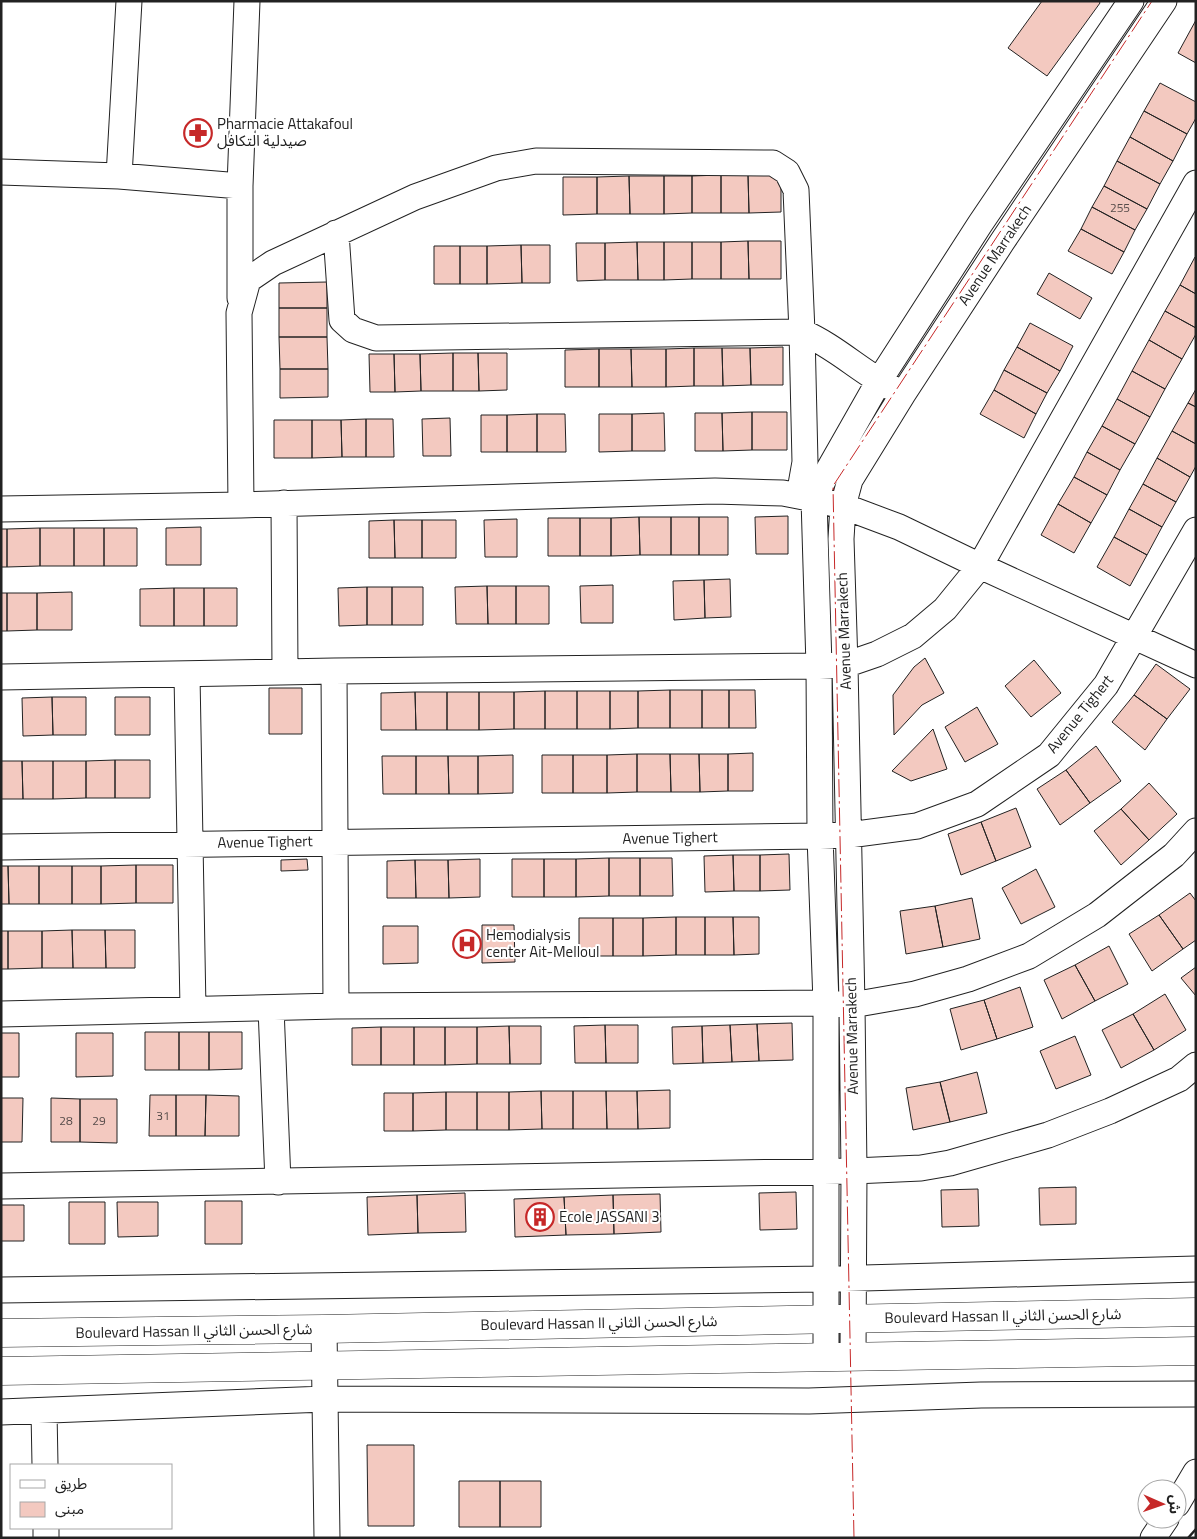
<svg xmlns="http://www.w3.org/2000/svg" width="1197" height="1539" font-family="'Titillium Web','Noto Sans Arabic',sans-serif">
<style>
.building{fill:#f3c9c0;stroke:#222}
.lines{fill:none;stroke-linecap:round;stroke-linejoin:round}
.minor-casing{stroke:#222;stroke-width:27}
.major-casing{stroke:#222;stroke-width:29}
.minor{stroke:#fff;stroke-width:25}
.major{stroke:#fff;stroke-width:28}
.wall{stroke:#222;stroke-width:2.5}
.power{stroke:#c62828;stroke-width:1;stroke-dasharray:18 4 2.5 4;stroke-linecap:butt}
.labels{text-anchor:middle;stroke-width:4;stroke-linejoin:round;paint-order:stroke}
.number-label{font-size:12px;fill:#564c4a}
.poi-label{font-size:15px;fill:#222;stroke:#fff;text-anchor:start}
.street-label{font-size:15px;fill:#222;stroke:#fff}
</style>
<rect width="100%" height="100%" fill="#fff"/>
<path class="building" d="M1042 1H1099L1100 3 1047 76 1008 48Z
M1196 20V63L1178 53Z
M1160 83 1196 102V118L1187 134 1144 111Z
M1144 111 1187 134 1173 161 1130 137Z
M1130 137 1173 161 1160 184 1117 161Z
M1117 161 1160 184 1147 209 1104 186Z
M721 175V213H692V176Z
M721 175H748L749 213H721Z
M748 175H781V212L749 213Z
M629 176 630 214H597V177Z
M629 176H664V214H630Z
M664 176H692V213L664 214Z
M563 177H597V214L563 215Z
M1104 186 1147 209 1135 230 1092 207Z
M1092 207 1135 230 1124 252 1081 229Z
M1081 229 1124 252 1112 274 1068 251Z
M748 241H781V279H749Z
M748 241 749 279H721V242Z
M637 242 638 280H605V243Z
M637 242H664V280H638Z
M664 242H692V279L664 280Z
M692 242H721V279H692Z
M576 243H605V280L577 281Z
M521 245H550V283H522Z
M521 245 522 283 487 284V246Z
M434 246H460V284H434Z
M460 246H487V284H460Z
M1195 257H1196V294L1180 285Z
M1049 273 1092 298 1080 319 1037 294Z
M327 282V308H279V283Z
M1180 285 1196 294V328L1165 311Z
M279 308H327V337H279Z
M1165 311 1196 328V334L1182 359 1149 340Z
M1030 323 1073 346 1060 371 1017 347Z
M279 337H327L328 369H280Z
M1149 340 1182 359 1165 389 1132 371Z
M783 347V385H751L750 348Z
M1017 347 1060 371 1047 393 1004 370Z
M694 348H722L723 386H694Z
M694 348V386L666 387V349Z
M722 348H750L751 385 723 386Z
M599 349H631L632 387H599Z
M599 349V387H565V350Z
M631 349H666V387H632Z
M453 353H478L479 391H453Z
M453 353V391H421L420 354Z
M478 353H507V390L479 391Z
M369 354H394L395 392H370Z
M394 354H420L421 391 395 392Z
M280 369H328V397L280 398Z
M1004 370 1047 393 1036 414 994 390Z
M1132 371 1165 389 1150 417 1117 399Z
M1196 389V407L1188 403Z
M994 390 1036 414 1024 438 980 414Z
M1117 399 1150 417 1135 444 1102 426Z
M1188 403 1196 407V444L1172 431Z
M752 412H787V450H752Z
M752 412V450L723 451 722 413Z
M664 413 665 451H632V414Z
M695 413H722L723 451H695Z
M537 414V452H507V415Z
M537 414H565L566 452H537Z
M599 414H632V451L599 452Z
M481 415H507V452H481Z
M450 418 451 456H423L422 419Z
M366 419H393L394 457H366Z
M366 419V457H342L341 420Z
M274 420H312V458H274Z
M312 420H341L342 457 312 458Z
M1102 426 1135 444 1120 470 1087 452Z
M1172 431 1196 444V466L1190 477 1157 458Z
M1087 452 1120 470 1107 495 1074 477Z
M1157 458 1190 477 1176 502 1143 484Z
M1074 477 1107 495 1091 523 1058 504Z
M1143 484 1176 502 1162 527 1129 509Z
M1058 504 1091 523 1074 553 1041 535Z
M1129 509 1162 527 1147 555 1114 537Z
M788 516V554H756L755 517Z
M639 517H671V555H640Z
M639 517 640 555 611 556V518Z
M671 517H699V555H671Z
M699 517H728V555H699Z
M548 518H580V556H548Z
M580 518H611V556H580Z
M517 519V557H485L484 520Z
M394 520 395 558H369V521Z
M394 520H422V558H395Z
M422 520H456V558H422Z
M201 527V565H166V528Z
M40 528V566L7 567V529Z
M40 528H74V566H40Z
M74 528H104V566H74Z
M104 528H137V566H104Z
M1 529H7V567H1Z
M1114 537 1147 555 1130 586 1097 567Z
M730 579 731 617 705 618 704 580Z
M704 580 705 618 674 620 673 581Z
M613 585V623H581L580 586Z
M487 586H516V624H488Z
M487 586 488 624H456L455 587Z
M516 586H549V624H516Z
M367 587H392V625H367Z
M367 587V625L339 626 338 588Z
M392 587H423V625H392Z
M174 588H204V626H174Z
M174 588V626H140V589Z
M204 588H237V626H204Z
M72 592V630H37V593Z
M1 593H7V631H1Z
M7 593H37V630L7 631Z
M925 658 944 693 922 705 894 735 893 695 914 667Z
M1034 660 1061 693 1031 717 1005 686Z
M1156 664 1190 689 1167 719 1134 695Z
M269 688H302V734H269Z
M670 690H702V728H670Z
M670 690V728H638V691Z
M702 690H729V728H702Z
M729 690H755L756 728H729Z
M545 691H577V729H545Z
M545 691V729H514V692Z
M577 691H610V729H577Z
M610 691H638V728L610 729Z
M415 692 416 730H381V693Z
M415 692H447V730H416Z
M447 692H479V730H447Z
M479 692H514V729L479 730Z
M1134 695 1167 719 1145 750 1112 722Z
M52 697H86V735H53Z
M52 697 53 735 23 736 22 698Z
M115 697H150V735H115Z
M977 707 998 744 965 762 945 727Z
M933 729 947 769 911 781 892 771Z
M1096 746 1121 781 1090 803 1066 770Z
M753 753V791H728V754Z
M637 754V792L607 793V755Z
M637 754H670L671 792H637Z
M670 754H699L700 792H671Z
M699 754H728V791L700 792Z
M513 755V793L478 794V756Z
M542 755H573V793H542Z
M573 755H607V793H573Z
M382 756H416V794H383Z
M416 756H448L449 794H416Z
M448 756H478V794H449Z
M115 760H150V798H115Z
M115 760V798H86V761Z
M1 761H22L23 799H1Z
M22 761H53V799H23Z
M53 761H86V798L53 799Z
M1066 770 1090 803 1060 825 1037 789Z
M1149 783 1177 814 1149 840 1121 809Z
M1016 808 1031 847 996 861 981 822Z
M1121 809 1149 840 1121 865 1094 831Z
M981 822 996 861 961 875 948 834Z
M789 854 790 890 760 891V855Z
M733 855 734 891 705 892 704 856Z
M733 855H760V891H734Z
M609 858H640V896H609Z
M609 858V896L576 897V859Z
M640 858H672L673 896H640Z
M307 859 308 870 281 871V860Z
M480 859V897L449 898 448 860Z
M512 859H544V897H512Z
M544 859H576V897H544Z
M415 860H448L449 898H416Z
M415 860 416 898H387V861Z
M136 865H173V903H136Z
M136 865V903L101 904V866Z
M1 866H8L9 904H1Z
M8 866H39V904H9Z
M39 866H72V904H39Z
M72 866H101V904H72Z
M1036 869 1055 907 1021 924 1002 888Z
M1190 893 1196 901V940L1183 949 1159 915Z
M972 898 980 939 943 947 935 906Z
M935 906 943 947 906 954 900 911Z
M1159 915 1183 949 1152 971 1129 934Z
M676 917V955L643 956V918Z
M676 917H705V955H676Z
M705 917H733L734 955H705Z
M733 917H759V954L734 955Z
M579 918H613V956H579Z
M613 918H643V956H613Z
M482 925H514L515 962 482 963Z
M383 926H418V963L383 964Z
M72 930H105L106 968H73Z
M72 930 73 968H42V931Z
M105 930H135V968H106Z
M1 931H8V969H1Z
M8 931H42V968L8 969Z
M1109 946 1128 984 1095 1001 1075 965Z
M1075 965 1095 1001 1062 1019 1044 980Z
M1196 967V996L1181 978Z
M1020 987 1033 1027 997 1039 984 1000Z
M1165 994 1186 1030 1154 1050 1133 1014Z
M984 1000 997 1039 961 1050 950 1009Z
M1133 1014 1154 1050 1121 1068 1102 1030Z
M792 1023 793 1060 759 1061 757 1024Z
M757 1024 759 1061 732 1062 730 1025Z
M605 1025H638V1063H606Z
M605 1025 606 1063H575L574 1026Z
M730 1025 732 1062 703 1063 702 1026Z
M509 1026H541V1064H510Z
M509 1026 510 1064H477V1027Z
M702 1026 703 1063 673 1064 672 1027Z
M381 1027H414V1065H381Z
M381 1027V1065H352V1028Z
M414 1027H445V1065H414Z
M445 1027H477V1064L445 1065Z
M145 1032H179V1070H145Z
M179 1032H209V1070H179Z
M209 1032H242V1069L209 1070Z
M1 1033H19V1077H1Z
M76 1033H113V1076L76 1077Z
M1075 1036 1091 1075 1056 1089 1040 1051Z
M977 1072 987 1113 950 1122 940 1082Z
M940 1082 950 1122 913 1130 906 1088Z
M670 1090V1128L638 1129 637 1091Z
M541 1091 542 1129 509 1130V1092Z
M541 1091H573V1129H542Z
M573 1091H606L607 1129H573Z
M606 1091H637L638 1129H607Z
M446 1092V1130L413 1131V1093Z
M446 1092H477V1130H446Z
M477 1092H509V1130H477Z
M384 1093H413V1131H384Z
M150 1095H176V1136H149Z
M176 1095H206L205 1136H176Z
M206 1095 239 1096V1136H205Z
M1 1098H23L22 1142H1Z
M51 1098 80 1099V1142H51Z
M80 1099H117V1143L80 1142Z
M1076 1187V1224L1040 1225 1039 1188Z
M978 1189 979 1226 942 1227 941 1190Z
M796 1192 797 1229 760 1230 759 1193Z
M465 1193 466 1232 418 1233 417 1195Z
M660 1194 661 1232 614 1234 613 1195Z
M417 1195 418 1233 368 1235 367 1197Z
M613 1195 614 1234 566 1235 564 1197Z
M564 1197 566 1235 515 1237 514 1199Z
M205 1201H242V1244H205Z
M69 1202H105V1244H69Z
M117 1202H158V1236L118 1237Z
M1 1205H24V1241H1Z
M367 1445H414V1526H368Z
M459 1481H500V1527H459Z
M500 1481H541V1527H500Z"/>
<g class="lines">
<defs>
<path id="minor" d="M1 172 119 176 240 186
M119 176 129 1
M336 233 342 320 353 330 376 338 802 332C835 346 861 372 892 388
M240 298V186L247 1
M284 503 285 672
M241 505 239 313 248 280 273 263 415 197 496 168 536 161 773 163 787 172 796 190 802 332 805 462 799 496
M1 509 241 505 715 491 783 493 814 499 843 506 899 527 980 566 1196 665
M334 671 336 1006
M187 675 193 1009
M1 677 334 671 819 666 845 665 877 654 913 636 945 609 980 566 1196 183
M1 847 820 836 849 835 917 826 977 804 1049 755 1106 685 1196 530
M271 1008 278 1182
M1 1014 336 1006 826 1003 852 1005 915 994 968 979 1029 956 1097 915 1174 855 1196 831
M1 1186 854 1171 921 1168 950 1163 1048 1135 1110 1111 1179 1079 1196 1065
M1 1290 827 1279 1196 1269
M324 1329 327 1538
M826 1356V1003L820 836 819 666 814 499 829 469 879 381 980 224 1131 1
M853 1356 854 1171 852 1005 845 665 841 539 843 506 850 480 903 394 1002 242 1164 1
M44 1411 45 1465
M1 1412 325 1399 809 1401 981 1395 1196 1394
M1177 1504 1196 1472
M46 1528V1538
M1153 1538 1166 1519"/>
<path id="major" d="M1 1333 324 1329 1196 1312
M1 1371 1196 1351"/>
</defs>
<use href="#minor" class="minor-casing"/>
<use href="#major" class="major-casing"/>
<use href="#minor" class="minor"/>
<use href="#major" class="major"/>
<path class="wall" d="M1188 1538 1196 1529"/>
<path class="power" d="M854 1538 833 486 1152 1"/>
</g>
<defs>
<symbol id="pharmacy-ring" viewBox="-11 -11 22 22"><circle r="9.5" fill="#fff" stroke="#c62828" stroke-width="1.5"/><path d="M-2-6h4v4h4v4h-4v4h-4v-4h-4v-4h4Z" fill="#c62828"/></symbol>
<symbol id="hospital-ring" viewBox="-11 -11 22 22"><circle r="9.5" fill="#fff" stroke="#c62828" stroke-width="1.5"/><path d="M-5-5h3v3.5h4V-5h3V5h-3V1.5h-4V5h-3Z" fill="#c62828"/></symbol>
<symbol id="building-ring" viewBox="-11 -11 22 22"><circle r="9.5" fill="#fff" stroke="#c62828" stroke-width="1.5"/><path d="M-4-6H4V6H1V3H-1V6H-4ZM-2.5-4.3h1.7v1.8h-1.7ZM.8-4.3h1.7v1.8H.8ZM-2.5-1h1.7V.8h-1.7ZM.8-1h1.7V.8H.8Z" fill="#c62828"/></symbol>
</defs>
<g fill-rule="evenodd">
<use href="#pharmacy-ring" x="182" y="117" width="32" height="32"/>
<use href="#hospital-ring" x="451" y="928" width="32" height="32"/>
<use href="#building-ring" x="524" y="1201" width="32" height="32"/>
</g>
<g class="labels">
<g class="number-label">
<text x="1120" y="212">255</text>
<text x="163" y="1120">31</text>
<text x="66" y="1125">28</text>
<text x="99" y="1125">29</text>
</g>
<g class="poi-label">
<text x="217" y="129">Pharmacie Attakafoul<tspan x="217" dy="17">صيدلية التكافل</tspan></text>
<text x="486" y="940">Hemodialysis<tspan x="486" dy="17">center Ait-Melloul</tspan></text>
<text x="559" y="1222">Ecole JASSANI 3</text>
</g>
<g class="street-label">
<text transform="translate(995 255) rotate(-56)" y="5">Avenue Marrakech</text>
<text transform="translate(844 631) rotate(-92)" y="5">Avenue Marrakech</text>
<text transform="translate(1080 714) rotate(-51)" y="5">Avenue Tighert</text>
<text transform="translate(670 838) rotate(-1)" y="5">Avenue Tighert</text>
<text transform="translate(265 842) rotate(-1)" y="5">Avenue Tighert</text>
<text transform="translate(852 1036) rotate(-91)" y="5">Avenue Marrakech</text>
<text transform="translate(1003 1316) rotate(-1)" y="5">Boulevard Hassan II شارع الحسن الثاني</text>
<text transform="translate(599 1323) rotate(-1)" y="5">Boulevard Hassan II شارع الحسن الثاني</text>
<text transform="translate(194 1331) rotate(-1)" y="5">Boulevard Hassan II شارع الحسن الثاني</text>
</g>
</g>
<rect width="1197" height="1539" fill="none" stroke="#222222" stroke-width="5"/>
<rect x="10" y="1464" width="162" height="65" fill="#ffffff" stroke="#a7a7a7"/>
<rect x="20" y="1480" width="25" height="8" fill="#ffffff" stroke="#a7a7a7"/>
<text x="55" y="1489" font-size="15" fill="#222222">طريق</text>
<rect x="20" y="1502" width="25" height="15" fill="#f3c9c0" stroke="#a7a7a7"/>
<text x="55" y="1514" font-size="15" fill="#222222">مبنى</text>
<g transform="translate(1162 1504) rotate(92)"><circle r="24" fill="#ffffff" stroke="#a7a7a7"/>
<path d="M0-4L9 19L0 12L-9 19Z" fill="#c62828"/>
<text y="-8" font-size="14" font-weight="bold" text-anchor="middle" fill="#222222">ش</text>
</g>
</svg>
